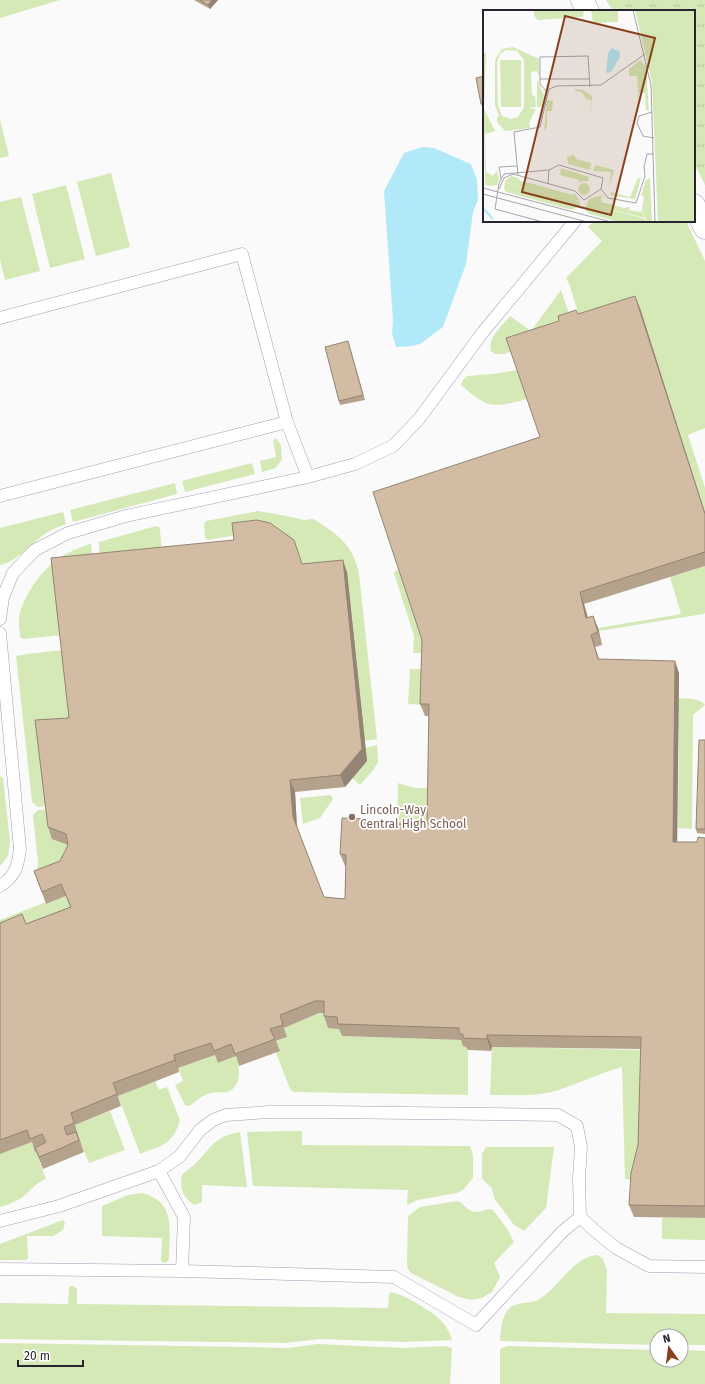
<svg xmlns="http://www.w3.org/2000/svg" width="705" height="1384" font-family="'Fira Sans',sans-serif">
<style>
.grass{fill:#d4e9b6}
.park{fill:url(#park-tufts)}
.water{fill:#b1e9f9}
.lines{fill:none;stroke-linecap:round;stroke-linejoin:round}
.lane-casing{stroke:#a39cb9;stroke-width:13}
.secondary-casing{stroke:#a39cb9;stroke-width:23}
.lane{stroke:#fff;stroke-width:12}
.secondary{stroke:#fff;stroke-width:22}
.wall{fill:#b5a28d}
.shaded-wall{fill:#948473}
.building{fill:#d3bca4;stroke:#948473}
.education-dot{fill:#8d6e63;stroke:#fff;stroke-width:1.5}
.labels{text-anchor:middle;stroke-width:3.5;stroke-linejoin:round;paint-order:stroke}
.education-label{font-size:12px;fill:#785e54;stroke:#fff;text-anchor:start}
.inset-river{fill:none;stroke:#b1e9f9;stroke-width:2}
.inset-road{fill:none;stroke:#a6a4a9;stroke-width:1}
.view{fill:#88411d;fill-opacity:0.15;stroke:#88411d;stroke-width:2}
.inset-edge{fill:none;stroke:#27242f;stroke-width:2}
</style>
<defs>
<pattern id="park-tufts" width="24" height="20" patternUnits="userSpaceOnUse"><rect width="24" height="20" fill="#d4e9b6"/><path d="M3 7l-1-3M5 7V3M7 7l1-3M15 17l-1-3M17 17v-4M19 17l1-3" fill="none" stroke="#b6c89d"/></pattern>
</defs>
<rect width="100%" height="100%" fill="#fafafa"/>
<path class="grass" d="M0 0H60L0 18Z
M0 120 9 156 0 158Z
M111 173 130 247 96 256 77 182Z
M66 185 85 259 50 268 32 194Z
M21 197 40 271 5 280 0 260V202Z
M595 221H686L705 261V428L688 435 705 488V512L640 308 582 326 570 286 566 278 602 241 588 227Z
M561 290 573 325 505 354H495L491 351C487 338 502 326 510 316L531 331Z
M517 370 527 399C493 408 488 409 461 385L463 380 467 376 493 374Z
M276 438 281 445 282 459 276 468 262 472 260 461 276 457 273 441Z
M252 463 255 474 185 492 182 481Z
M175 483 177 494 73 522 70 510Z
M258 511 281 515 304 520 313 519C337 533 354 546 359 574L377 739 364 741 307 576 236 535 208 540 205 538 204 524 206 521Z
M63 512 66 524C59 527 52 529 46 533 31 544 18 561 0 565V528Z
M156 526 159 527 160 529 162 555 100 566 99 542Z
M91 543 93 567 63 635 23 639 20 637C20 631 18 624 19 618 23 594 46 563 68 553 75 549 84 547 91 543Z
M705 566V613L703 614 599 631 598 628 681 614 670 577Z
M399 570 426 653H413L414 636 394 573 395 571Z
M64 650 73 730 49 806 38 807 32 802 16 656 27 654Z
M410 669H426L425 705 408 704Z
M679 698C689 699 698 697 705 705L693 715 692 829 678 828Z
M377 745 378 762 374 769 360 785 352 778 367 761 365 748Z
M0 776 3 778 10 841 8 856 0 866Z
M398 783 415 788H433L432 836H397Z
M331 795 333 799 320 818 303 824 300 798Z
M49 809 70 846 73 857 37 872 38 862 33 815 38 810Z
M66 896 75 919 0 937V920L46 902 47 904Z
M319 1013H328L341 1029 342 1036 463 1040 467 1047 468 1050V1095L293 1092 290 1089 276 1053 275 1042 287 1037 284 1028Z
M492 1047 646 1050 637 1181 625 1179 622 1067C599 1073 578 1084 555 1091 533 1097 512 1095 490 1095Z
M215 1055 219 1063 236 1056C240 1067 242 1088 227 1092 221 1093 214 1091 208 1094 201 1096 195 1102 189 1106L185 1105 175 1085 183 1081 178 1068Z
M155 1081 159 1090 167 1087 180 1120C172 1146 162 1145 140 1154L118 1096Z
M110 1111 125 1150 89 1163 81 1144 68 1139 75 1125Z
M302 1131V1145L470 1146 473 1155V1178L463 1190 457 1193 417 1200 407 1205 408 1190 253 1186 247 1132Z
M240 1132 247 1187 202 1185V1202L195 1205C183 1199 179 1187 182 1175 187 1170 192 1167 197 1162 212 1146 216 1136 240 1132Z
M32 1142 35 1151 47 1147 39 1160 46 1179C34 1183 29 1194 18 1200 13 1203 6 1205 0 1207V1154Z
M486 1147H554L546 1208 524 1231 514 1225 494 1198 492 1188 484 1181 482 1178V1154Z
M142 1193C177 1202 169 1230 169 1259L167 1262 164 1263 161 1261 162 1238 102 1236V1206L128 1195Z
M458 1201C464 1204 467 1210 474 1212 481 1213 487 1207 493 1210L508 1230 514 1242 494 1263 500 1277 492 1292 482 1298 470 1300 459 1297 411 1273 408 1269 407 1265 408 1216 420 1207Z
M662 1218H705V1240L662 1239Z
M63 1220 65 1223 63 1230 53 1236H27L28 1258 26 1260H0V1244Z
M598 1255 603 1259 607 1271 606 1313 705 1314V1345H681V1336H657V1345L500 1341C501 1332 501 1320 507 1311 515 1300 530 1305 540 1299 560 1286 574 1256 598 1255Z
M72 1286 77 1288V1304L388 1308 389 1294 391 1292C407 1296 433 1311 444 1324 448 1329 450 1334 452 1340L403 1342 320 1339 285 1343 0 1339V1303L68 1304 69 1287Z
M0 1343 247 1347 288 1348 318 1344 403 1348 445 1346 452 1348 450 1384H0Z
M507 1346 657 1350V1360H681V1350L705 1351V1384H500V1349Z"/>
<path class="park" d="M606 0H705V185L694 163V11H613Z"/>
<path class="water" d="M422 147 434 148 471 164 477 180 478 200 473 212 466 264 443 327 420 344 412 346 396 347 392 334 393 321 384 191 404 153Z"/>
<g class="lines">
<defs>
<path id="lane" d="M0 318 242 254 287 422 308 477
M0 496 287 422
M0 619 3 597 13 573 35 550 68 533 126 516 308 477 355 464 393 446 419 419 483 332 575 221
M0 633 20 849C18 866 15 877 0 886
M159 1171 184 1217 182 1271
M580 1217 594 1230 616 1248 649 1266 705 1267
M0 1221 59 1206 159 1171 180 1156 200 1130 213 1120 226 1115 269 1112H328L558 1115 577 1126 581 1147 579 1178 580 1217 562 1232 476 1325 394 1277 182 1271 0 1269"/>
<path id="secondary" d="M582 0 588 11
M694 205 705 228"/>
</defs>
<use href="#lane" class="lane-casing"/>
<use href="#secondary" class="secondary-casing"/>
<use href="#lane" class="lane"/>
<use href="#secondary" class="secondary"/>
</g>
<path class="wall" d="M194 0H218L210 9Z
M484 76V112L481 104Z
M640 308 705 512V566L584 604 588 618 593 616 598 628 602 645 595 647 599 659 679 673 677 842H697L705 838V1218L634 1217 629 1205 638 1145 641 1049 492 1047 491 1051 468 1050 466 1047 463 1046 461 1040 342 1036 339 1029 328 1028 324 1016V1013H319L284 1028 287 1037 276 1041 280 1051 239 1066 236 1056 218 1063 215 1055 178 1068 179 1072 118 1096 121 1106 75 1125 78 1135 84 1152 43 1169 36 1151 35 1152 32 1142 0 1154V923L26 924 70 907 66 896 46 904 34 871 60 861 68 845 52 839 48 827 69 718 303 564 347 572 367 761 345 787 295 792 297 828 324 897 345 899 346 866H345L340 854 365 819 367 824H427L429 716H425L420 704 540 437 559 321 578 314Z
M348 341 365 400 340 405 339 401Z
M705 740V834L697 833 696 829Z"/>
<path class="shaded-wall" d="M212 0H218L210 9 208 5Z
M635 296 640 308 705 514Z
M343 560 347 572 367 761 345 787 340 775Z
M580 592 584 604 591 630 586 618Z
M593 616 598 628 602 645 598 632Z
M591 635 595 647 602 671 598 659Z
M675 661 679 673 677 854 673 842Z
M290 780 295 792 297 829 293 817Z
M487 1035 492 1047 491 1051 487 1039Z
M174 1055 178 1068 179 1072 175 1060Z"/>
<path class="building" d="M200 0H212L208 5Z
M484 76V104H481L476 78Z
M635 296 705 514V552L580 592 586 618 593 616 598 632 591 635 598 659 675 661 673 842H697L698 837 705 838V1206L629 1205 631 1173 638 1145 641 1037 487 1035V1039L463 1038V1034H459V1028L338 1024 337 1017 324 1016V1001H315L280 1015 283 1025 270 1029 275 1039 235 1054 231 1044 214 1051 211 1043 174 1055 175 1060 113 1083 117 1094 71 1113 74 1123 64 1127 67 1135 76 1132 79 1140 59 1149 39 1157 35 1148 46 1142 42 1134 30 1139 27 1130 0 1140V923L22 914 26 924 71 907 61 884 42 892 34 871 60 861 68 845 66 834 48 827 35 720 69 718 51 558 234 540 232 523 257 520 270 523 294 540 302 564 343 560 362 749 340 775 290 780 293 817 324 897 345 899 346 855 340 854 342 818 365 819 366 824H427L429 704H420L422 640 373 492 540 437 506 338 559 321 558 316 576 310 578 314Z
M348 341 363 395 339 401 325 347Z
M699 740H705V829H696Z"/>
<circle class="education-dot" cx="352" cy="817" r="4"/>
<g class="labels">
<g class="education-label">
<text x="360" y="814">Lincoln-Way<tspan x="360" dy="14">Central High School</tspan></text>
</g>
</g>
<g transform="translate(483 10)">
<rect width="212" height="212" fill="#fafafa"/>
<path d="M51 0H101L100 7 55 10 51 6ZM108 0H135V12L110 13ZM30 37 56 49V67L54 61 48 62 49 85 52 86 53 97 45 98 53 99 46 113 47 118 22 121 14 112V107L16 106 12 95V50L19 39ZM23 40 34 41 41 50V97L35 107 28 109 19 106 15 95 14 53 17 44ZM0 43H3L1 99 12 121 2 124 3 162 10 166 14 161 16 168 14 175 8 176 2 175ZM17 50H38V97H18ZM157 50 163 56 166 101 163 100 162 83H156V94L154 66H146V59ZM54 69 61 85 59 97H54ZM92 79 100 80 109 86 107 112 108 90 103 89 99 82 92 81ZM64 90 70 91 69 101H64V117L61 120ZM91 145 93 149 108 153 107 160 85 154 84 147ZM112 155 131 160 126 177 128 162 110 161ZM78 158 106 167 105 171 96 172V170L77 165ZM28 166 36 168 37 171 50 174 51 172V174L90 185 91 183 97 191 88 189 97 192 96 196 89 200 23 182 21 179 22 172 87 189 21 172ZM155 168H158L152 189 127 185 128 182 147 187ZM167 168 169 212H164L159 200 161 186 158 185 163 170ZM95 179a6 6 0 1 1 12 0a6 6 0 1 1-12 0ZM119 185 118 192 141 198 146 197V200L156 202 159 201 162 208 104 193 106 189ZM104 193 162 209 163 212H135L107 204 102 200Z" fill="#d4e9b6" fill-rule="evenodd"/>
<path d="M152 0H212V212H175L169 72Z" fill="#d4e9b6"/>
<path d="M129 38 137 42V47L128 62 123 63 125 43Z" fill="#b1e9f9"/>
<path class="inset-river" d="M0 198 10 209"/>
<path class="inset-road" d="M150 0 168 75 172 212M57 69H106M64 82 57 74V47L105 46 107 77M169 102 156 106 154 113 160 126 171 128M35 165 31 122 57 117 66 79 74 76 118 75 162 44M18 169 16 157 34 156M65 174 66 160M0 178 128 212M16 179 21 168 30 164 92 181 101 190 118 179 120 168 76 155 66 160 21 164 16 173 12 199 60 212M118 179 125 188 153 193 162 166 161 157 164 144H171M0 184 104 212"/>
<path class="view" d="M82 6 172 28 128 205 39 182Z"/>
<rect width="212" height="212" class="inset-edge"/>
</g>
<g transform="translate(669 1348) rotate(346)"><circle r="19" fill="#ffffff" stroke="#a9a7ac"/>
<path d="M0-3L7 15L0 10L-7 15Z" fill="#88411d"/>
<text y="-6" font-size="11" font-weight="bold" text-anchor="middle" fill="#27242f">N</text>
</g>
<path d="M18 1360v6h65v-6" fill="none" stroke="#27242f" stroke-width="2"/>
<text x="24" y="1360" font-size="12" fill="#27242f" stroke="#ffffff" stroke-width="3" paint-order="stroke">20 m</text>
</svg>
